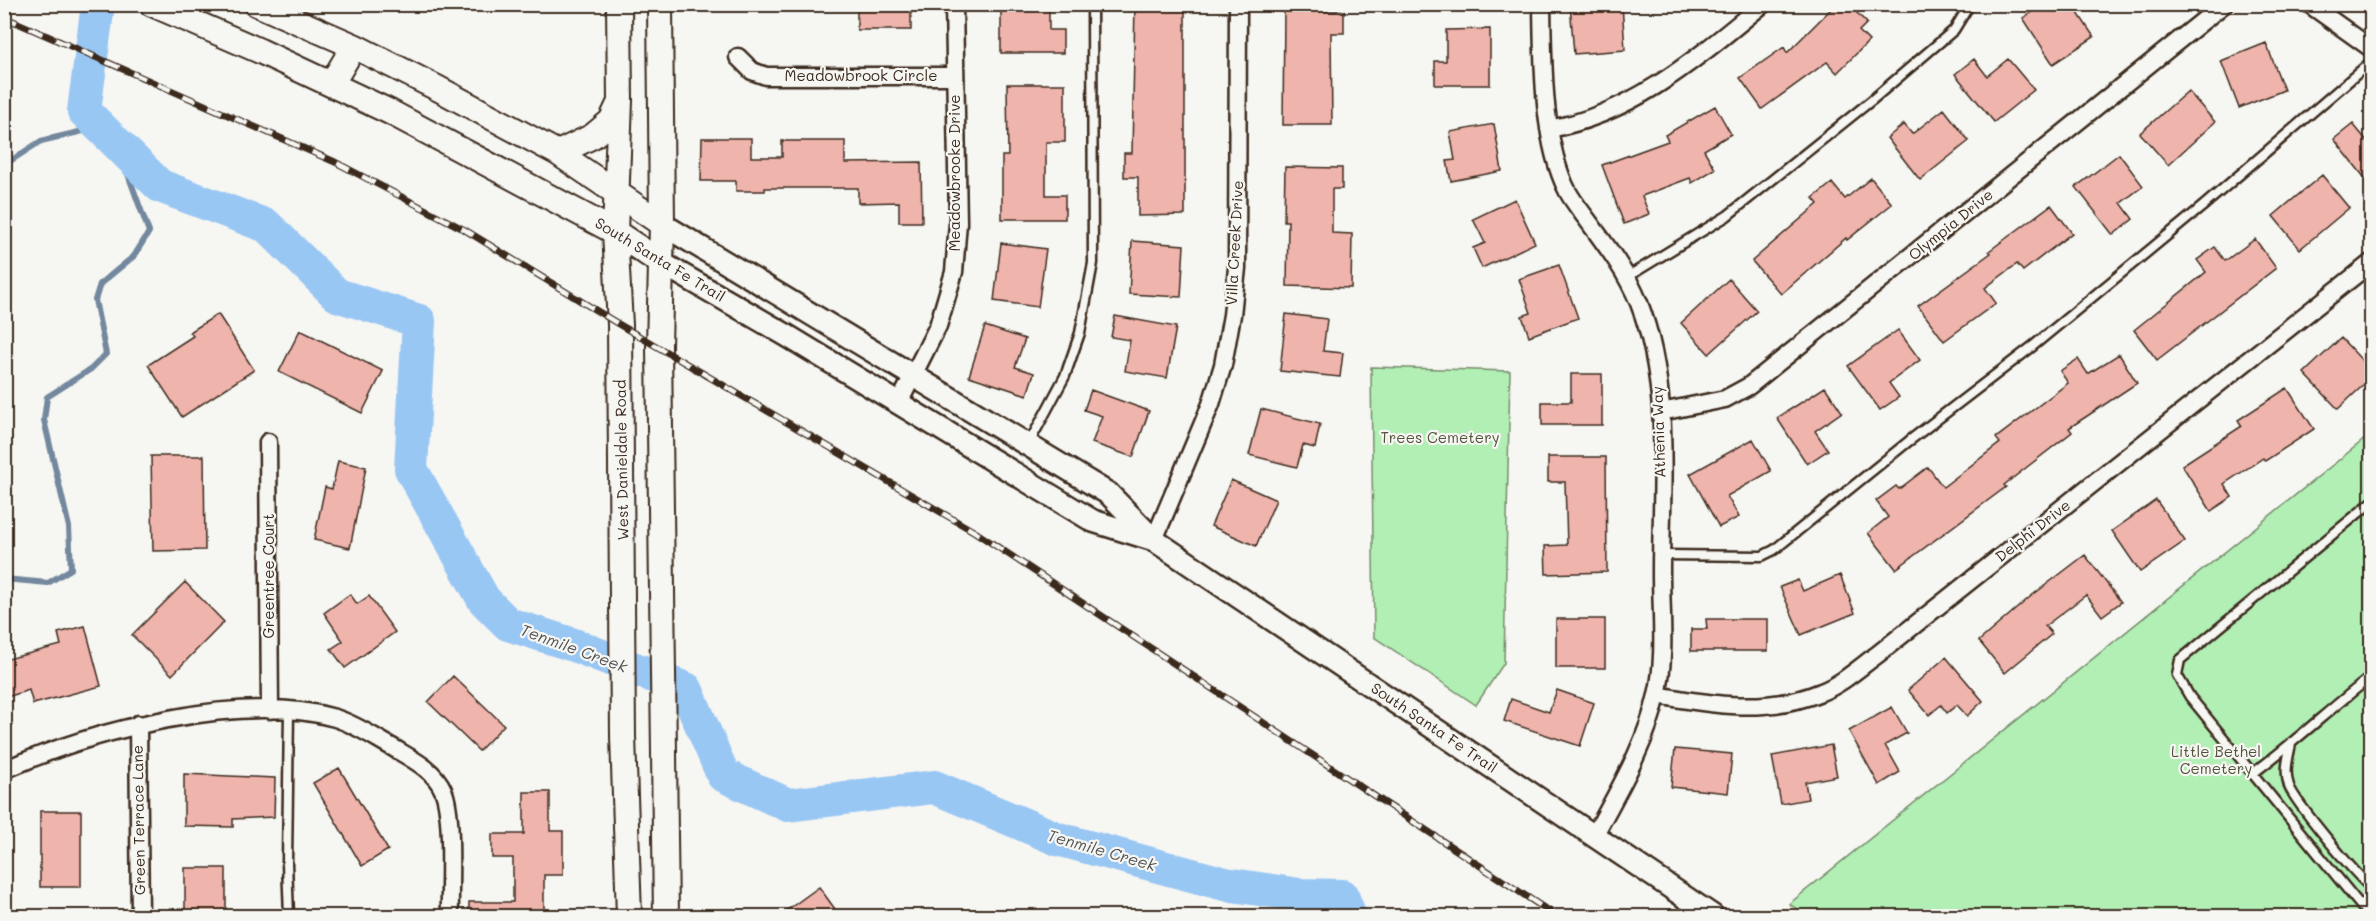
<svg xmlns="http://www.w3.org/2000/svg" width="2376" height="921" font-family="Mali,sans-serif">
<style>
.green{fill:#b1efb5;stroke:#768c6a;stroke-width:1.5}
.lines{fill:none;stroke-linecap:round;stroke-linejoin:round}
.stream{stroke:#73889e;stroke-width:6}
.river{stroke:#99c7f4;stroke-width:34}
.building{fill:#efb4ac;stroke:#3b2a1e;stroke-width:1.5}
.service-casing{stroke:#3b2a1e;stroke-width:13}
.minor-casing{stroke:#3b2a1e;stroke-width:21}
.tertiary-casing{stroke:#3b2a1e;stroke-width:26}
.secondary-casing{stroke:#3b2a1e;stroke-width:28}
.service{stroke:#f6f6f2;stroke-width:8}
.minor{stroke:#f6f6f2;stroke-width:16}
.tertiary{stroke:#f6f6f2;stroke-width:21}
.secondary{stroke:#f6f6f2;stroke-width:24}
.rail-casing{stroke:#3b2a1e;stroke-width:7}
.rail{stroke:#f6f6f2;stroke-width:4.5;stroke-dasharray:14;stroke-linecap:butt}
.labels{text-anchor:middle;stroke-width:4.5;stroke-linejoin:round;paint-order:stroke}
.street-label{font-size:15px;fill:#3b2a1e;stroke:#f6f6f2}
.park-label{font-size:15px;fill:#53513c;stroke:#f6f6f2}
.water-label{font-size:16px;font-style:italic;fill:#525154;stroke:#f6f6f2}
</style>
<rect width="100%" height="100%" fill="#f6f6f2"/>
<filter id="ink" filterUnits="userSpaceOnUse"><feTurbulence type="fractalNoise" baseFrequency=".0167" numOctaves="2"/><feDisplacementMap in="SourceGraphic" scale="12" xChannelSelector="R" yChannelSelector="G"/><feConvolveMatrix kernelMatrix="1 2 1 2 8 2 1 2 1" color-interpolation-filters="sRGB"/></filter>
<g filter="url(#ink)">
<path class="green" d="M1371 367 1510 371 1504 663 1476 705 1374 637Z
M2371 434V916H1808L1789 904Z"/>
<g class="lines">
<path class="stream" d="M4 165 41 141 100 127
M4 579 48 583 71 569 69 527 44 420 47 397 91 369 106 354 95 300 100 284 134 256 149 232 117 144"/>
<path class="river" d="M98 4 84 111 160 186 267 226 337 295 419 321 411 469 484 600 508 624 574 645 686 689 723 775 788 805 934 787 1058 839 1225 884 1300 895 1342 896 1350 916"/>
</g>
<path class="building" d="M857 4H911V30H857Z
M1001 4H1049V30H1063V53H1001Z
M1135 4H1185V215L1138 216V177H1124V153H1132Z
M1570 4H1593V6L1622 4 1625 50 1574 54Z
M1836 4H1848L1867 23 1859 31 1869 41 1837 73 1827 62 1762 109 1740 78 1784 47 1787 53Z
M2045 4H2050L2054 11 2063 4H2072L2094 37 2053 64 2023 18Z
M1284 11H1344V33H1331L1332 125H1283Z
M1490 29V85H1435V61H1446V30Z
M2266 43 2284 90 2239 108 2221 61Z
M1974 59 1987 76 2008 59 2034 90 1994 122 1955 74Z
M1007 84H1065V142H1046V195H1065V219H1002V156H1008Z
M2188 91 2215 122 2168 165 2140 133Z
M1715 106 1731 134 1704 150 1715 169 1692 183 1690 178 1642 196 1649 214 1624 224 1602 165 1668 141 1665 135Z
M1944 109 1969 141 1920 180 1887 138 1904 124 1912 134Z
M1494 124 1502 171 1451 181 1447 161 1455 160 1450 132Z
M2353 124 2372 147V187L2334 139Z
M702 138H751V157H782V141H845V163L921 162 922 222H899V202L858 203V188H765V191H736V181H701Z
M2119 154 2143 186 2121 203 2133 219 2113 235 2076 187Z
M1285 167 1342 168V189H1332V233L1352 234 1351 288 1287 286 1288 221H1284Z
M2322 175 2349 208 2300 249 2273 216Z
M1871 178 1892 204 1847 240 1846 238 1781 294 1752 261 1818 204 1813 198 1832 183 1845 199Z
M1515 199 1535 243 1482 268 1473 248 1485 243 1473 219Z
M2051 205 2072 233 2023 271 2017 264 1985 288 1996 303 1944 341 1918 306 1991 253 1989 251Z
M2255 239 2276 268 2157 360 2134 330 2206 272 2197 260 2215 247 2225 261Z
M1132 241 1184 245 1181 297 1129 294Z
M1001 243 1046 249 1038 307 994 301Z
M1559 265 1578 318 1529 336 1522 316 1531 313 1519 279Z
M1729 279 1757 311 1709 354 1681 323Z
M218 314 254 370 182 417 148 365 193 336 190 332Z
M1286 314 1327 319 1323 351 1343 353 1340 377 1280 371Z
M1115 316 1176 327 1167 378 1125 371 1130 340 1111 337Z
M985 326 1025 339 1015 367 1034 373 1027 395 969 376Z
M300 330 383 371 362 413 279 372Z
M1898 330 1920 360 1889 383 1899 397 1880 410 1848 366Z
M2341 338 2372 371V377L2338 409 2304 373Z
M2119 354 2137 383 2069 428 2072 432 2004 485 2006 487 1896 569 1868 533 1888 517 1876 501 1896 486 1899 489 1928 467 1943 487 2000 443 1996 438 2068 383 2060 371 2078 359 2088 374Z
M1571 374H1602V425H1542V402H1571Z
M1825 387 1842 412 1815 431 1828 450 1807 464 1777 418Z
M2287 388 2314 429 2265 461 2263 458 2224 484 2232 497 2211 511 2182 465 2242 426 2238 420Z
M1091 390 1149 411 1133 457 1092 443 1102 416 1084 410Z
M1261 409 1320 424 1315 448 1303 445 1297 467 1249 455Z
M1753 439 1771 471 1727 496 1739 517 1719 527 1690 474Z
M151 456H204L205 550 153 551Z
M1548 457H1606L1607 572 1546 574 1545 546 1567 545 1565 482H1548Z
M338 461 366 467 350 548 314 540 325 487 332 489Z
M1231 480 1276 500 1256 546 1211 526Z
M2156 500 2185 541 2140 572 2112 531Z
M2085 555 2121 602 2102 616 2086 595 2045 626 2052 634 2005 673 1979 641 2030 597Z
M1840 575 1855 613 1801 635 1780 587 1798 580 1803 591Z
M185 582 224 622 172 675 132 635Z
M350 594 357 604 369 596 395 632 345 668 331 649 343 641 324 613Z
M1556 619H1605V668H1556Z
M1706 619H1768V651H1691V629H1707Z
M85 626 101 686 33 704 29 690 4 698V660L61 645 58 633Z
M1946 657 1983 701 1967 716 1957 705 1947 713 1941 705 1929 715 1908 690Z
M453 676 504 725 479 751 428 702Z
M1557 690 1594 703 1580 746 1504 721 1511 699 1549 712Z
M1892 707 1907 733 1885 745 1900 772 1879 785 1849 731Z
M1831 745 1837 776 1805 782 1808 799 1781 804 1772 756Z
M1675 749 1732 754 1728 793 1671 787Z
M339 768 388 850 362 866 313 783Z
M184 774 275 778 274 817 233 819V827L184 826Z
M524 792H550V831H563V875H544V916H469V902H513V858H492V834H524Z
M40 811H81V887H40Z
M185 868H226V916H185Z
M819 887 840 916H779Z"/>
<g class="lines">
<defs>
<path id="service" d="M1627 277 1727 216 1872 100 1954 30 1970 4
M1028 445 1065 376 1080 333 1093 263 1092 4
M1661 555 1762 556 1774 550 1909 441 2033 346 2203 206 2372 61
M2291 744C2288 759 2284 771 2289 786 2295 802 2357 877 2372 888
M2252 774C2294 743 2331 708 2372 676
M289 916 287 863 289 711
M2369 916 2190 697 2177 675 2180 660 2372 502"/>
<path id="minor" d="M1542 4C1543 61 1542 142 1568 192 1573 201 1580 210 1586 218 1606 245 1626 271 1639 303 1672 388 1661 484 1661 573 1661 611 1666 658 1657 695 1646 745 1618 791 1594 836
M2309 4 2372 49
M738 57 752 71 766 76H954
M1549 129C1634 114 1698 57 1763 4
M899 403 938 326 954 272 958 223 954 4
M1661 412 1725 399 1749 386 2224 4
M268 442 270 710
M1154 540 1211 404 1223 365 1232 315 1237 268 1238 4
M1657 695C1711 705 1769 714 1821 692 1842 684 1860 667 1878 654L2372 262
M138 724 140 916
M4 770C92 731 241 691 335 718 355 724 374 737 392 747 410 758 434 769 443 790 454 815 449 886 450 916"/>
<path id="tertiary" d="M662 224 1109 494 1154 540 1713 916
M660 262 786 335 1093 521 1151 539"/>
<path id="secondary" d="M152 4 260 51 390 112 615 232 660 262
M257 4 354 46 439 89 558 153 662 224
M619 4 620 101 615 232 620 325 623 736 629 916
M660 4 662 224 659 346 666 916
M332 83 354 46
M558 153 593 136 611 121 619 104"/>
</defs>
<use href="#service" class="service-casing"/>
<use href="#minor" class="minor-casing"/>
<use href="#tertiary" class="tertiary-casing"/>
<use href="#secondary" class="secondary-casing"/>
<use href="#service" class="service"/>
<use href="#minor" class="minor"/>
<use href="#tertiary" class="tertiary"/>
<use href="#secondary" class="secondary"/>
<defs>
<path id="rail" d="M4 17 335 162 465 230 620 325 975 532 1556 916"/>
</defs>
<use href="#rail" class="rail-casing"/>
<use href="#rail" class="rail"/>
</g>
</g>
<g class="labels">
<g class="street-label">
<text x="861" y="81">Meadowbrook Circle</text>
<text transform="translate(955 173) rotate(-90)" y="5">Meadowbrooke Drive</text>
<text transform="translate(1951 225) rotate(-39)" y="5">Olympia Drive</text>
<text transform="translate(1235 243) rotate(-87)" y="5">Villa Creek Drive</text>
<text transform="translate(660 260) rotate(31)" y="5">South Santa Fe Trail</text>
<text transform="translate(1659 432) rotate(-92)" y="5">Athenia Way</text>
<text transform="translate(622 460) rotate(-91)" y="5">West Danieldale Road</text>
<text transform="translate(2033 531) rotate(-38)" y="5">Delphi Drive</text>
<text transform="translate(269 576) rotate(-90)" y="5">Greentree Court</text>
<text transform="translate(1434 728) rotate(34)" y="5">South Santa Fe Trail</text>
<text transform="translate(139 820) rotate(-91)" y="5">Green Terrace Lane</text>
</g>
<g class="park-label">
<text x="1440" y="443">Trees Cemetery</text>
<text x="2216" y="757">Little Bethel<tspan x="2216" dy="17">Cemetery</tspan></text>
</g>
<g class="water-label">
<text transform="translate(574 648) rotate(20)" y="6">Tenmile Creek</text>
<text transform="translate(1102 850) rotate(16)" y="6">Tenmile Creek</text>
</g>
</g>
<rect width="2376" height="921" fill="none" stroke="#f6f6f2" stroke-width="24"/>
<rect x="12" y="12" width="2352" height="897" fill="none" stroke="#3b2a1e" stroke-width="2" filter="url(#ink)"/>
</svg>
